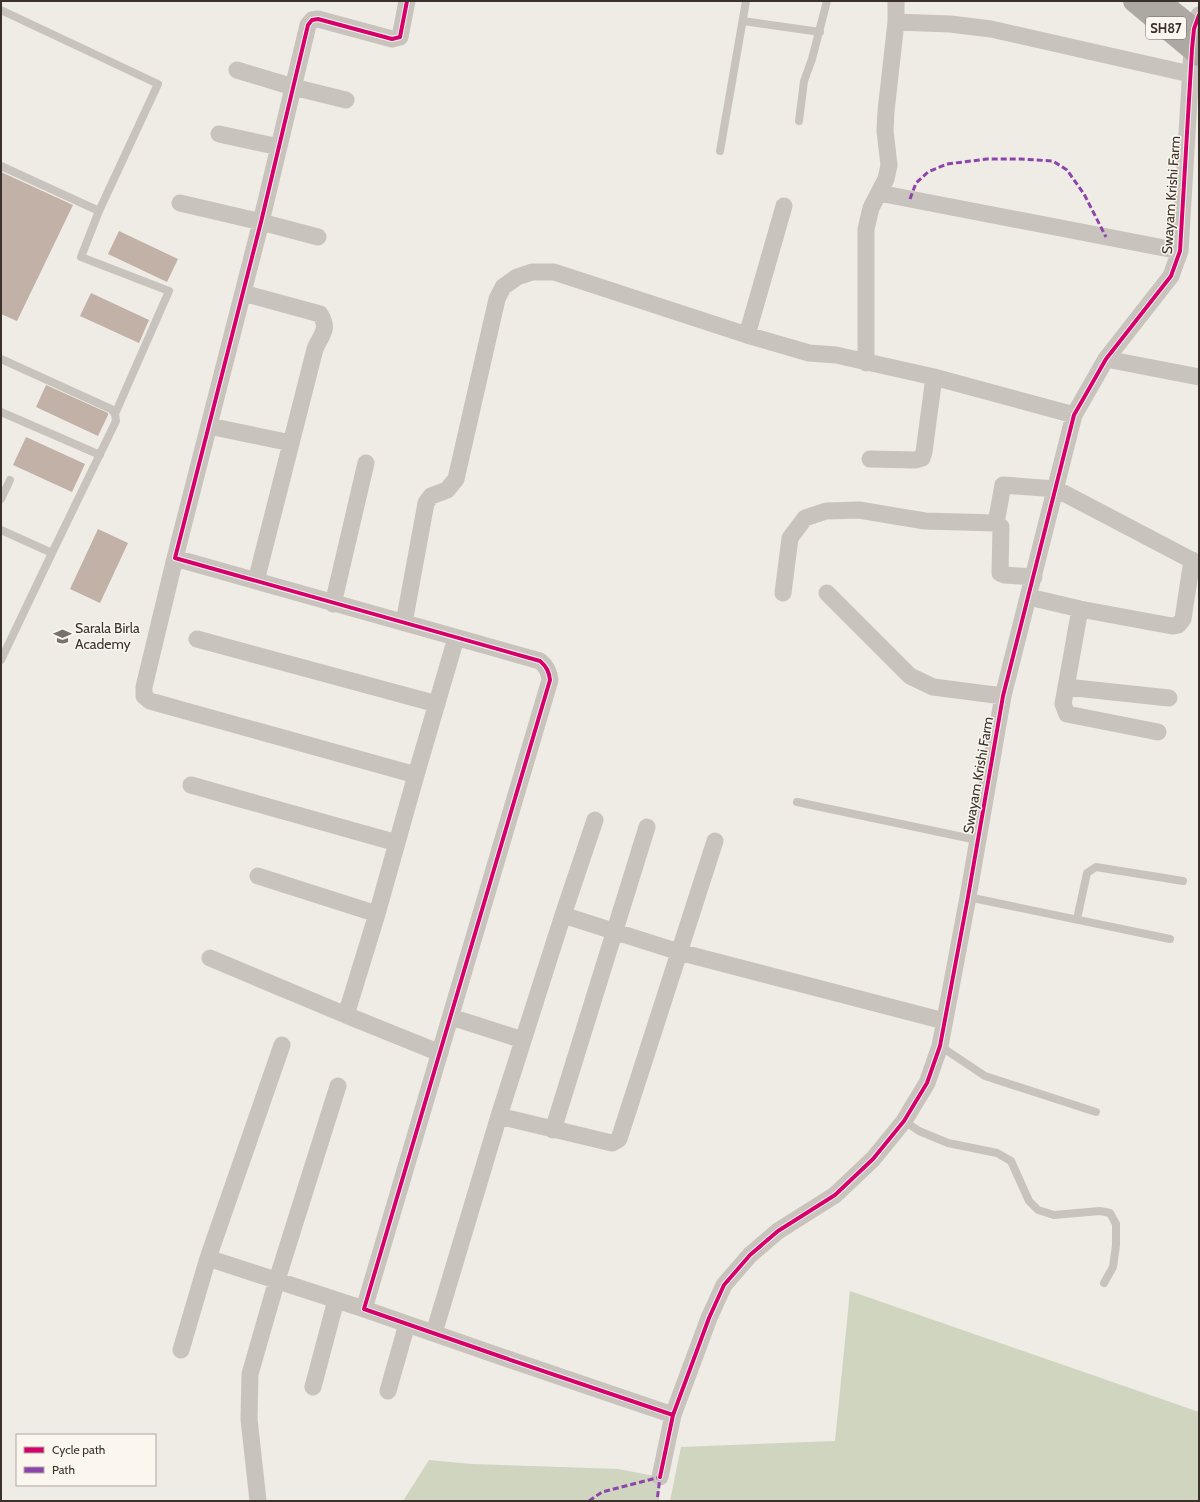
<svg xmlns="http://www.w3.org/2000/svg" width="1200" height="1502" font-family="Cabin,sans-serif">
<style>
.green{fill:#cfd5bf}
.building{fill:#c2b1a7}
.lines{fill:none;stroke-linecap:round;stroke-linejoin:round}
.lane{stroke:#c9c3bd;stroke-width:8}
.street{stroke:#c9c3bd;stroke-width:17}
.primary{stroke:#aea8a2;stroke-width:22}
.quiet{stroke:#8e44ad;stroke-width:3;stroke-dasharray:6 3;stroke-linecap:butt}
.cycleway-casing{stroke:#fbf6ee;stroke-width:6}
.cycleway{stroke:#d6006c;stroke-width:4}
.labels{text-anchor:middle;stroke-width:3;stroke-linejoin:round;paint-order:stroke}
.shield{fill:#fbf6ee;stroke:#746c66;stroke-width:1}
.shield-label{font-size:13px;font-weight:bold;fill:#3a312b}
.street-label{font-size:14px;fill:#3a312b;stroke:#fbf6ee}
.poi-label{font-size:14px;fill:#3a312b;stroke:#fbf6ee;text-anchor:start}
</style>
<rect width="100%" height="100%" fill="#efebe5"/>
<path class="green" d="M850 1291 1199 1412V1501H670L681 1447 835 1441Z
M429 1460 471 1464 618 1469 660 1477 659 1501H403Z"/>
<path class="building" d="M1 172 73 205 17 321 1 314Z
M119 231 178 259 167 282 108 254Z
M91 293 149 320 139 343 80 316Z
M46 385 108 413V415L98 436 36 407Z
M26 437 85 464 72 492 13 465Z
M98 529 128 543 100 603 70 589Z"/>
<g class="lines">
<path class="lane" d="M1 10 158 84 99 211 81 257 169 291 115 414
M743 21 820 32
M799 121 804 81 812 59 827 1
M720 151 746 1
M1 166 99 211
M1 359 111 409 115 414 116 421 52 553 1 530
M1 412 100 455
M1 499 10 480
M1 660 52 553
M797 802 977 840
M968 897 1170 939
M1077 919 1087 873 1096 867 1183 881
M940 1046 985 1076 1096 1112
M904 1121 919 1131 948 1143 997 1153 1011 1161 1029 1201 1038 1210 1054 1215 1100 1211 1110 1213 1116 1224V1245L1113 1267 1104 1283"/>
<path class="street" d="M407 1 400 37 392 39 318 19 312 20 308 25 261 222 175 558 540 661C547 667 549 672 550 680L364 1309 502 1357 673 1415
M896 22 950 24 991 29 1190 74
M237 70 293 87 346 100
M219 134 279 147
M879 193 1180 251
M180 203 261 222 318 237
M243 293 320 314C330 330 321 334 315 349L256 581
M747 335 784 206
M1106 359 1199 377
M866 363V229L871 208 886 179 889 165 885 131 886 111 896 22V1
M209 426 291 443
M870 459 915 460 922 458 924 452 934 377
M996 523 1003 485 1056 489 1199 564
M175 558 144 687V696L150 701 416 775 377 914 346 1015 440 1053
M783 593 790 538 805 518 826 511 859 510 925 521 996 523 1001 527 1000 573 1005 575 1034 577
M827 593 910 676 933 687 1003 696
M1029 597 1080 609 1172 626 1178 625 1183 619 1192 560
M333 604 366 463
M1080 609 1063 704 1067 714 1158 732
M404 623 426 503 431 496 447 490 456 479 497 299 503 287 517 277 532 272H554L747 335 809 353 836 355 934 377 1074 415
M197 639 437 704
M1066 687 1169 698
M416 775 456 638
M191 785 397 843
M258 876 377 914
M563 915 595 820
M210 958 346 1015
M451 1017 523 1040
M499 1116 612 1143 619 1139 715 841
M553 1130 647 827
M208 1258 364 1309
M434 1333 499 1116 563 915 679 952 944 1021
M181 1350 208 1258 282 1045
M313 1387 336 1300
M388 1391 407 1324
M660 1477 673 1415 709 1318 724 1285 750 1255 778 1231 835 1195 873 1159 904 1121 927 1083 940 1046 968 897 1003 696 1074 415 1106 359 1171 276 1180 251 1192 49 1194 29 1199 15
M258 1501 249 1419 250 1374 277 1280 338 1086"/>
<path class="primary" d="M1134 1 1199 55
M1159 1 1199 33"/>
<path class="quiet" d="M910 199 916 183 928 172 947 164 987 159H1020L1053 161 1067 170 1084 194 1106 237
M589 1501 602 1492 660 1477 657 1501"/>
<defs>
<path id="cycleway" d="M407 1 400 37 392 39 318 19 312 20 308 25 261 222 175 558 540 661C547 667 549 672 550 680L364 1309 502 1357 673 1415
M660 1477 673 1415 709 1318 724 1285 750 1255 778 1231 835 1195 873 1159 904 1121 927 1083 940 1046 968 897 1003 696 1074 415 1106 359 1171 276 1180 251 1192 49 1194 29 1199 15"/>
</defs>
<use href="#cycleway" class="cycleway-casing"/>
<use href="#cycleway" class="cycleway"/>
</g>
<defs>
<symbol id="school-bare" viewBox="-9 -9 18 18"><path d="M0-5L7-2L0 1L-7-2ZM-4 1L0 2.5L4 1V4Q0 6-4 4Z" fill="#79726c" stroke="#fbf6ee" stroke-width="2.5" paint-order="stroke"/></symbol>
</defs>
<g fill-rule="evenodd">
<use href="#school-bare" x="50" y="624" width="25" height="25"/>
</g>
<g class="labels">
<rect class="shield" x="1146" y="17" width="40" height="22" rx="3"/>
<g class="shield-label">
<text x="1166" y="33">SH87</text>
</g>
<g class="street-label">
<text transform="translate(1171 195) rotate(-86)" y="5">Swayam Krishi Farm</text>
<text transform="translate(978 775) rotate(-80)" y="5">Swayam Krishi Farm</text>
</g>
<g class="poi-label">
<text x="75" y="633">Sarala Birla<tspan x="75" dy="16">Academy</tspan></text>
</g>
</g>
<rect width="1200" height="1502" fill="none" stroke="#3a312b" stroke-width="4"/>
<rect x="16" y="1434" width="140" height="52" fill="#fbf6ee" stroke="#aea7a0"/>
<rect x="24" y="1447" width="20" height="6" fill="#d6006c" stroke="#aea7a0"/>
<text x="52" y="1454" font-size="12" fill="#3a312b">Cycle path</text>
<rect x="24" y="1467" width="20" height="6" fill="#8e44ad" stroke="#aea7a0"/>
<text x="52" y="1474" font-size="12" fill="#3a312b">Path</text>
</svg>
